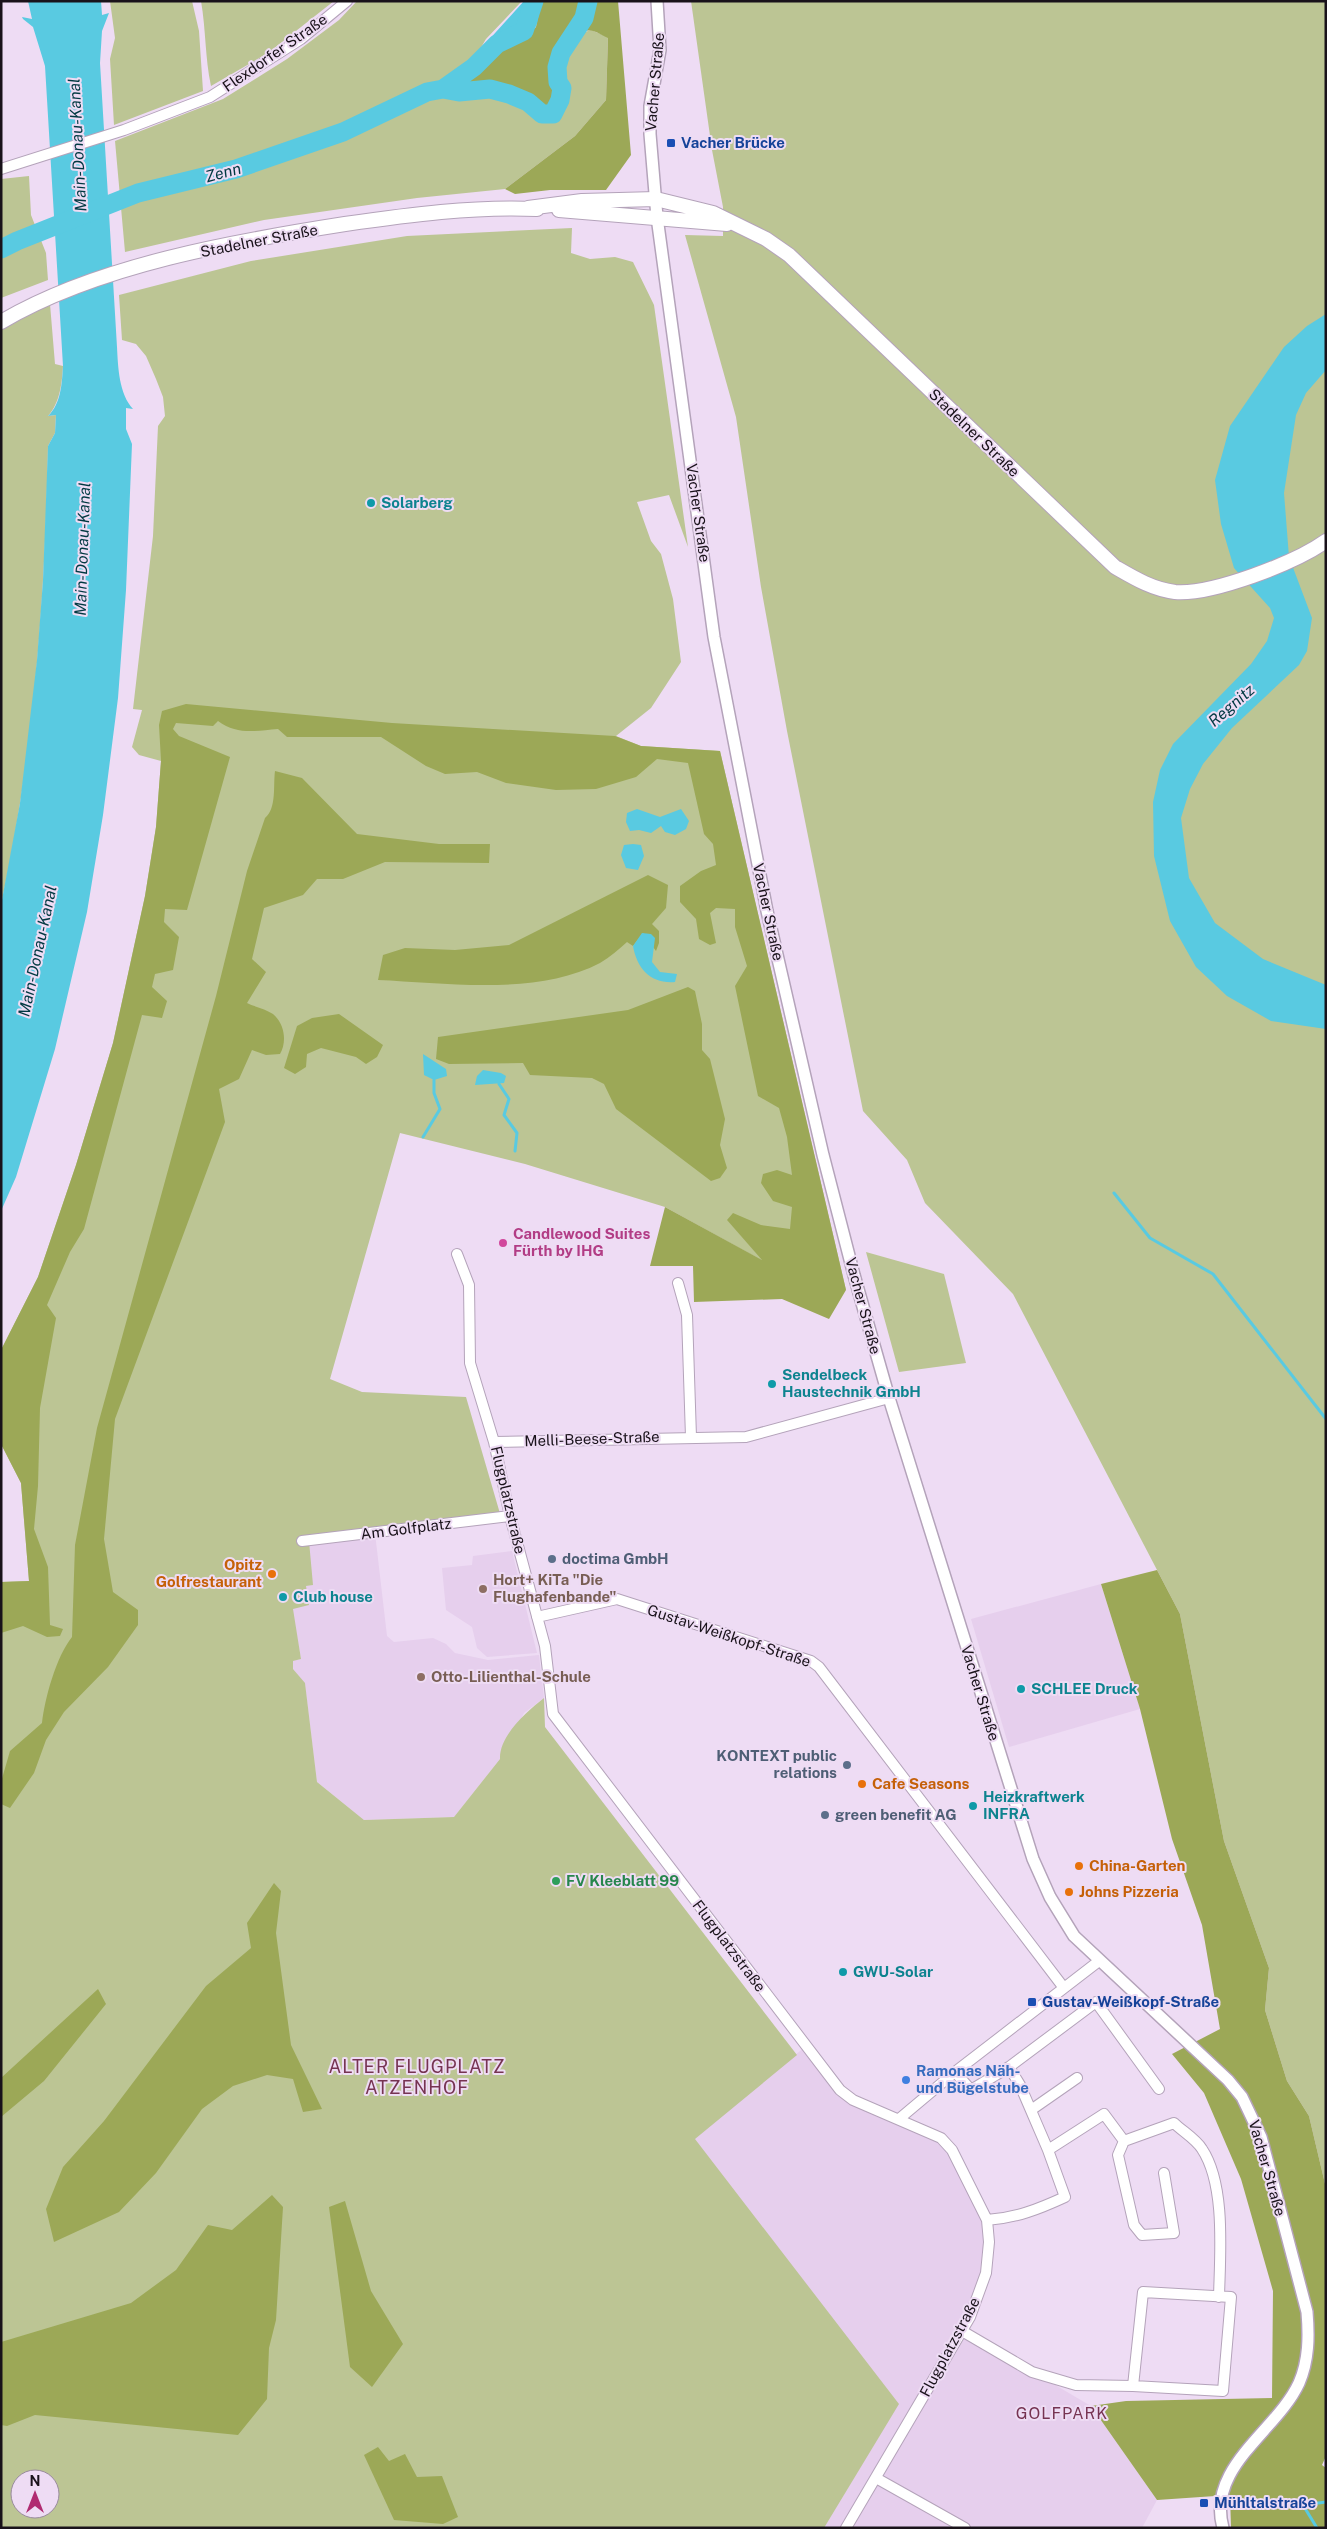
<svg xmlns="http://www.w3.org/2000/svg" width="1327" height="2529" font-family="'Public Sans',sans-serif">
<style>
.built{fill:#e6cfed}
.green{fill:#bcc594;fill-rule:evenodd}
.forest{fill:#9ca857}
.water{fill:#59cae1}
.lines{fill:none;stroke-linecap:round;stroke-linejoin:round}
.stream{stroke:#59cae1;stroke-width:3}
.river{stroke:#59cae1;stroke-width:19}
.minor-casing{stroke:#b4a3ba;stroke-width:12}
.tertiary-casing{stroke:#b4a3ba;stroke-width:14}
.secondary-casing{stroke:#b4a3ba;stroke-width:16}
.minor{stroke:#fff;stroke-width:10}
.tertiary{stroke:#fff;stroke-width:11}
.secondary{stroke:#fff;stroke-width:14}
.transit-dot{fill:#1a4fb4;stroke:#eedcf4;stroke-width:2}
.culture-dot{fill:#0f9aa8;stroke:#eedcf4;stroke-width:2}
.hotel-dot{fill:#d1479c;stroke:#eedcf4;stroke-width:2}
.service-dot{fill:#5c6f8a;stroke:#eedcf4;stroke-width:2}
.food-dot{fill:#e8710a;stroke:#eedcf4;stroke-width:2}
.education-dot{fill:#8d6e63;stroke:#eedcf4;stroke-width:2}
.leisure-dot{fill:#2e9e5b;stroke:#eedcf4;stroke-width:2}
.shop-dot{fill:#3f7fe0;stroke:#eedcf4;stroke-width:2}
.labels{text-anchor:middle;stroke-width:4;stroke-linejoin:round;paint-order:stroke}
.street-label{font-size:15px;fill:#19121a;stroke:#eedcf4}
.transit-label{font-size:15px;font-weight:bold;fill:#164399;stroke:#eedcf4;text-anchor:start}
.culture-label{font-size:15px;font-weight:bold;fill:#0d838f;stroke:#eedcf4;text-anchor:start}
.hotel-label{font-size:15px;font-weight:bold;fill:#b23c85;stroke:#eedcf4;text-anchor:start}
.service-label{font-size:15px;font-weight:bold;fill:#4e5e75;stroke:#eedcf4;text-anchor:start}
.food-label{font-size:15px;font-weight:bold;fill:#c56008;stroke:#eedcf4;text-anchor:start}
.education-label{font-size:15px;font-weight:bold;fill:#785e54;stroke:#eedcf4;text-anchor:start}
.leisure-label{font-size:15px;font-weight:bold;fill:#27864d;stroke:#eedcf4;text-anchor:start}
.shop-label{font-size:15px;font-weight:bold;fill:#366cbe;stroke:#eedcf4;text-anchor:start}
.water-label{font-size:16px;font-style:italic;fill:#013942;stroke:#eedcf4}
.neighbourhood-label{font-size:16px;letter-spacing:1px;fill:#763352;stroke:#eedcf4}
.quarter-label{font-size:18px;letter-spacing:1px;fill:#763352;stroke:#eedcf4}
</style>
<rect width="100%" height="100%" fill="#eedcf4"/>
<path class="built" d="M375 1533 387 1636 394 1642 433 1638 446 1644 455 1653 488 1660 539 1655 544 1698 524 1713 500 1759 454 1817 364 1820 317 1782 305 1684 293 1669 292 1661 301 1659 292 1609 306 1586 312 1585 308 1541Z
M512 1551 537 1653 487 1657 477 1648 472 1627 446 1610 442 1568 472 1565 473 1556Z
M1101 1584 1140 1709 1009 1747 971 1619Z
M806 2046 840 2090 941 2138 987 2220 986 2273 963 2331 1091 2406 1157 2500 1142 2528H824L898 2404 694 2139Z"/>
<path class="green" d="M110 1H192L199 31 203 91 114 125 110 59 115 38Z
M201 1H334L268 53 211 86C205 58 206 30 201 1Z
M357 1H522L486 39 458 86 445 89C478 94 508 81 535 110L558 82 557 67 561 53 573 36 591 30 608 37 606 100 575 136 505 189 417 198 264 220 125 252 115 141 223 99 287 59 339 20Z
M691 1H1326V2188L1309 2116 1287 2081 1265 2010 1269 1968 1224 1841 1180 1614 1013 1294 925 1203 907 1160 863 1111 787 731 761 587 736 417 685 235 723 236V207L712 150Z
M29 176 31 215 46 253 48 280 1 298V179Z
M572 228 571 253 590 259 615 257 633 262 654 305 688 547 669 495 637 502 651 541 661 554 673 599 681 662 651 708 616 736 641 746 720 751 846 1290 763 1261 665 1207 525 1164 400 1133 330 1379 362 1392 466 1397 501 1517 309 1541 313 1585 306 1586 309 1605 293 1609 301 1659 293 1661V1669L305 1683 317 1782 364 1820 454 1817 500 1759C499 1736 527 1711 544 1698L545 1727 797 2055 695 2139 899 2404 824 2528H1V1582L29 1581 21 1483 1 1444V1350L38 1277 76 1165 113 1043 145 896 156 827 161 761 139 755 132 747 142 710 133 709 153 536 158 426 165 416 163 397 156 379 146 356 136 344 122 340 119 295 251 261 407 236ZM20 2479H50V2509H20Z
M50 304 55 364 63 366C62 383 60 403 48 416L56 415 55 433 48 446C45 600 34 755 1 905V322Z
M866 1252 944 1274 966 1363 899 1372Z"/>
<path class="forest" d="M540 1H618L631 155 606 190H550L515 194 505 189 575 136 606 100 608 38C603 36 598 32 593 31 575 27 560 50 558 66 557 74 560 81 562 88 563 97 556 107 553 114 535 114 526 99 509 93 487 86 465 92 443 89L458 86 498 50 527 35 536 27Z
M186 704 392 723 615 736 641 746 720 751 846 1290 829 1319 782 1299 694 1302 693 1266H650L665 1207 762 1260 727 1220 733 1213 761 1225 790 1229 792 1207 773 1201 761 1183 763 1174 777 1170 792 1175 787 1137 779 1108 758 1096 735 986 747 966 735 927V909L716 908 710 913 716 943 710 945 699 939 696 919 680 902V886L701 871 716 865 713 844 704 834 688 763 657 759 636 777 596 789 556 790 506 783 477 772 445 774 426 766 381 737H287L278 729C255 731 237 735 218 721L213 726 176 723 173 729 179 736 230 757 187 910 165 909 164 922 179 937 173 970 155 974 152 987 167 1001 162 1018 142 1015 84 1229 70 1252 47 1305 56 1318 40 1408 38 1486 34 1529 48 1567 50 1625 63 1629 60 1636 47 1637 23 1626 1 1633V1582L29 1581 21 1483 1 1444V1350L38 1277 76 1165 113 1043 145 896 156 827 161 761 159 725 162 711Z
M275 771 302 778 357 834 439 844H490L489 863 385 862 343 879H317L303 895 264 908 252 959 266 972 247 1003C255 1007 266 1009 273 1014 285 1024 287 1042 280 1054L266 1055 252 1050 239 1079 219 1089 225 1122 115 1419 104 1539 113 1592 138 1610V1625L108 1667 64 1712 46 1740 34 1773 10 1808 1 1804V1782L10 1751 42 1723C45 1698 56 1657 72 1637L75 1545 97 1428 216 996 247 871 265 818C277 808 273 785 275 771Z
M648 875 668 885 666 908 652 924 659 931V943L656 951 643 933 633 946 627 942C619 949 610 957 600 963 537 996 447 983 378 980L383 955 405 948 455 950 509 945Z
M688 987 695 991 702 1024V1050L710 1059 725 1119 720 1145 727 1168 720 1178 711 1181 616 1109 604 1084 592 1078 530 1075 523 1063 449 1064 436 1059 438 1037 628 1010Z
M339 1014 383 1045 377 1057 366 1064 356 1057 321 1048 307 1054 306 1067 295 1074 284 1068 297 1026 312 1018Z
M1157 1570 1180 1614 1224 1841 1269 1968 1265 2010 1287 2081 1309 2116 1326 2188V2456L1322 2465 1326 2468V2528H1231L1230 2495 1157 2500 1091 2406 1126 2401 1272 2398 1273 2291 1241 2179 1204 2093 1172 2054 1220 2029 1202 1925 1172 1839 1140 1709 1101 1584Z
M274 1883 281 1891 276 1933 291 2045 322 2109 303 2112 293 2079 267 2075 233 2086 202 2109 156 2173 119 2212 54 2242 46 2209 63 2167 104 2121 206 1986 251 1948 247 1923Z
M98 1989 106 2004 44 2081 1 2117V2078Z
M272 2195 283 2207 276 2320 269 2348 267 2399 238 2435 35 2415 7 2426 1 2425V2342L131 2303 176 2270 208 2225 232 2230Z
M345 2201 371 2291 403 2344 372 2387 350 2367 329 2207Z
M378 2447 389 2461 405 2454 417 2477 442 2476 458 2517 443 2524 394 2520 364 2455Z"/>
<path class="water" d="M28 1H101L102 15 109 13 102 31 100 63 117 347C118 367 119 394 133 409L126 408V429L132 444 126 590 118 698 103 815 87 912 55 1049 16 1177 1 1211V905L20 803 37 660 43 580 48 446 55 433 56 415 48 416C61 404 62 383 63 366L45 66 33 27 23 19 22 17 32 19Z
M524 1H540C539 9 539 22 535 28 527 38 497 53 485 47L486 43Z
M1326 314V370L1306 393 1296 415 1284 493 1289 557 1312 618 1307 651 1299 665 1232 728 1203 764 1190 789 1181 818 1189 878 1215 923 1263 959 1326 985V1029L1271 1021 1227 996 1196 967 1170 921 1154 856 1153 802 1160 770 1173 744 1251 664 1267 641 1274 618 1270 608 1234 568 1221 524 1215 480 1230 426 1284 347 1307 326Z
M637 809 660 817 681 809 689 821 686 829 675 835 665 832 661 826 651 833 639 830 630 831 626 822 627 813Z
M633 844 641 845 644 856 638 870 626 868 621 855 624 845Z
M642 933 651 934 655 938 652 962 660 972 677 974 675 982C651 984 637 969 633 946Z
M423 1054 446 1069 447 1076 434 1080 424 1075Z
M483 1070 501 1073 506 1076 504 1083 475 1085 477 1076Z"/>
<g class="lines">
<path class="stream" d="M499 1084 509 1099 504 1115 517 1133 515 1151
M423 1137 440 1109 434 1093V1080
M1114 1193 1150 1238 1213 1274 1326 1419
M1317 2528 1303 2505 1326 2502"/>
<path class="river" d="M443 89 474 67 497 44 524 31 534 1
M1 249 17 241 138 193 236 169 343 132 427 92 443 89 459 92 490 89 509 94 528 102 542 114H553L560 100 562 88 558 82 557 67 561 53 584 18 588 1"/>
<defs>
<path id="minor" d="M1 169 124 130 210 97 301 39 347 1
M457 1254 469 1285 470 1363 494 1442 510 1516 545 1646 553 1714 840 2090 853 2100 941 2138 952 2150 987 2220 989 2242 986 2273 970 2317 846 2528
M678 1283 687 1315 691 1437
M494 1442 746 1437 889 1398
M302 1541 510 1516
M537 1617 617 1599 811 1661 819 1667 1064 1988
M1009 2067 1020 2085 1048 2150
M955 2072 971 2090 1009 2067 1096 2002 1159 2089
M1031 2110 1077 2078
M899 2119 955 2072 1099 1961
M1124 2141 1118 2155 1134 2225 1142 2235 1174 2233 1164 2173
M987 2220C1016 2218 1039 2209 1065 2197L1048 2150 1104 2114 1124 2141 1174 2123C1182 2131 1196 2139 1202 2149 1226 2185 1220 2254 1219 2297
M962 2331 1032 2372 1076 2385 1133 2386 1143 2292 1231 2297 1223 2391 1133 2386
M876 2478 965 2528"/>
<path id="tertiary" d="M657 1 660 50 650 106V134L657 217 714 637 767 911 823 1155 854 1275 889 1398 1033 1859 1050 1897 1074 1936 1228 2080 1242 2097 1261 2137 1307 2312C1309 2336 1309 2360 1299 2383 1277 2431 1206 2467 1223 2528"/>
<path id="secondary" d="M528 208 582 201 656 199 713 213 766 239 789 255 1115 567C1134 578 1152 589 1175 592 1212 595 1295 563 1326 541
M559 210 727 224
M1 322C97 265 236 241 345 224 408 215 474 206 537 209"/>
</defs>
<use href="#minor" class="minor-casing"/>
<use href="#tertiary" class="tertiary-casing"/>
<use href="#secondary" class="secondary-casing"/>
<use href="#minor" class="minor"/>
<use href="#tertiary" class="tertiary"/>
<use href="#secondary" class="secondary"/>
</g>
<g class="transit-dot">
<rect x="666" y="138" width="10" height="10" rx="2.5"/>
<rect x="1027" y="1997" width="10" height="10" rx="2.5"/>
<rect x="1199" y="2498" width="10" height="10" rx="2.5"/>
</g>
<g class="culture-dot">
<circle cx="371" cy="503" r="5"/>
<circle cx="772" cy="1384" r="5"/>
<circle cx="283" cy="1597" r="5"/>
<circle cx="1021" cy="1689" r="5"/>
<circle cx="973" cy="1806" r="5"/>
<circle cx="843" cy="1972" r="5"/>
</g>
<circle class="hotel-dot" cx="503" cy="1243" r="5"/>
<g class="service-dot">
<circle cx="552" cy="1559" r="5"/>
<circle cx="847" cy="1765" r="5"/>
<circle cx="825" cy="1815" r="5"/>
</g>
<g class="food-dot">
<circle cx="272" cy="1574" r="5"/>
<circle cx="862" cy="1784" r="5"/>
<circle cx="1079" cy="1866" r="5"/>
<circle cx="1069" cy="1892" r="5"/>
</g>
<g class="education-dot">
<circle cx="483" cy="1589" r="5"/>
<circle cx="421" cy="1677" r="5"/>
</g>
<circle class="leisure-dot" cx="556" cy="1881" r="5"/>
<circle class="shop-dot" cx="906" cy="2080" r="5"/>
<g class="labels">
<g class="street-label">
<text transform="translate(275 53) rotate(-35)" y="5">Flexdorfer Straße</text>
<text transform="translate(655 82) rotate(-85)" y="5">Vacher Straße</text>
<text transform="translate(259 241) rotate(-11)" y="5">Stadelner Straße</text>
<text transform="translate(974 433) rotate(44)" y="5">Stadelner Straße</text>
<text transform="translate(698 513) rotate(82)" y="5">Vacher Straße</text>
<text transform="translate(768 912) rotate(78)" y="5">Vacher Straße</text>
<text transform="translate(863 1306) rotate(75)" y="5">Vacher Straße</text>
<text transform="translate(592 1439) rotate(-2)" y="5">Melli-Beese-Straße</text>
<text transform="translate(508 1500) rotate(77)" y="5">Flugplatzstraße</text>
<text transform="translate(406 1529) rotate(-7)" y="5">Am Golfplatz</text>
<text transform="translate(729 1636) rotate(18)" y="5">Gustav-Weißkopf-Straße</text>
<text transform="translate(980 1693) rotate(73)" y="5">Vacher Straße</text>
<text transform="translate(729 1946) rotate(53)" y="5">Flugplatzstraße</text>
<text transform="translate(1267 2168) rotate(74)" y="5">Vacher Straße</text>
<text transform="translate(950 2347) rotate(-62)" y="5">Flugplatzstraße</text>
</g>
<g class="transit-label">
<text x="681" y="148">Vacher Brücke</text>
<text x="1042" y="2007">Gustav-Weißkopf-Straße</text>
<text x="1214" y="2508">Mühltalstraße</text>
</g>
<g class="culture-label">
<text x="381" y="508">Solarberg</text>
<text x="782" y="1380">Sendelbeck<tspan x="782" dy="17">Haustechnik GmbH</tspan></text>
<text x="293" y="1602">Club house</text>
<text x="1031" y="1694">SCHLEE Druck</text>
<text x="983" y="1802">Heizkraftwerk<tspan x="983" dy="17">INFRA</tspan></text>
<text x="853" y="1977">GWU-Solar</text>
</g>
<g class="hotel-label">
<text x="513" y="1239">Candlewood Suites<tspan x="513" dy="17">Fürth by IHG</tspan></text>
</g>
<g class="service-label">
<text x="562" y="1564">doctima GmbH</text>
<text x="837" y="1761" text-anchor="end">KONTEXT public<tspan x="837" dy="17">relations</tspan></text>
<text x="835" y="1820">green benefit AG</text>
</g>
<g class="food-label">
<text x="262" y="1570" text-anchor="end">Opitz<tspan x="262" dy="17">Golfrestaurant</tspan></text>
<text x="872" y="1789">Cafe Seasons</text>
<text x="1089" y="1871">China-Garten</text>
<text x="1079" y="1897">Johns Pizzeria</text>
</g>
<g class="education-label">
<text x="493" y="1585">Hort+ KiTa "Die<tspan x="493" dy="17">Flughafenbande"</tspan></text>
<text x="431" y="1682">Otto-Lilienthal-Schule</text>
</g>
<g class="leisure-label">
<text x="566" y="1886">FV Kleeblatt 99</text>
</g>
<g class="shop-label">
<text x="916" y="2076">Ramonas Näh-<tspan x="916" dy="17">und Bügelstube</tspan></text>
</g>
<g class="water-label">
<text transform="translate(77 145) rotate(-93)" y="6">Main-Donau-Kanal</text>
<text transform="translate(223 172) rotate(-15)" y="6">Zenn</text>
<text transform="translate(82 549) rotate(-88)" y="6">Main-Donau-Kanal</text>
<text transform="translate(1231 705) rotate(-41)" y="6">Regnitz</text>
<text transform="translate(37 951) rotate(-78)" y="6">Main-Donau-Kanal</text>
</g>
<g class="neighbourhood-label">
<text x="1062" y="2419">GOLFPARK</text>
</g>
<g class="quarter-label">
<text x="417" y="2073">ALTER FLUGPLATZ<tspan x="417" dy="21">ATZENHOF</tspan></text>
</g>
</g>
<rect width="1327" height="2529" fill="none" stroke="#19121a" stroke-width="5"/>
<g transform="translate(35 2494)"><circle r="24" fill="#eedcf4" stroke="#998b9d"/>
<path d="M0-4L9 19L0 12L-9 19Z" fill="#b02b71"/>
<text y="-8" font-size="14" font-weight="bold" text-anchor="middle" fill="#19121a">N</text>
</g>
</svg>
